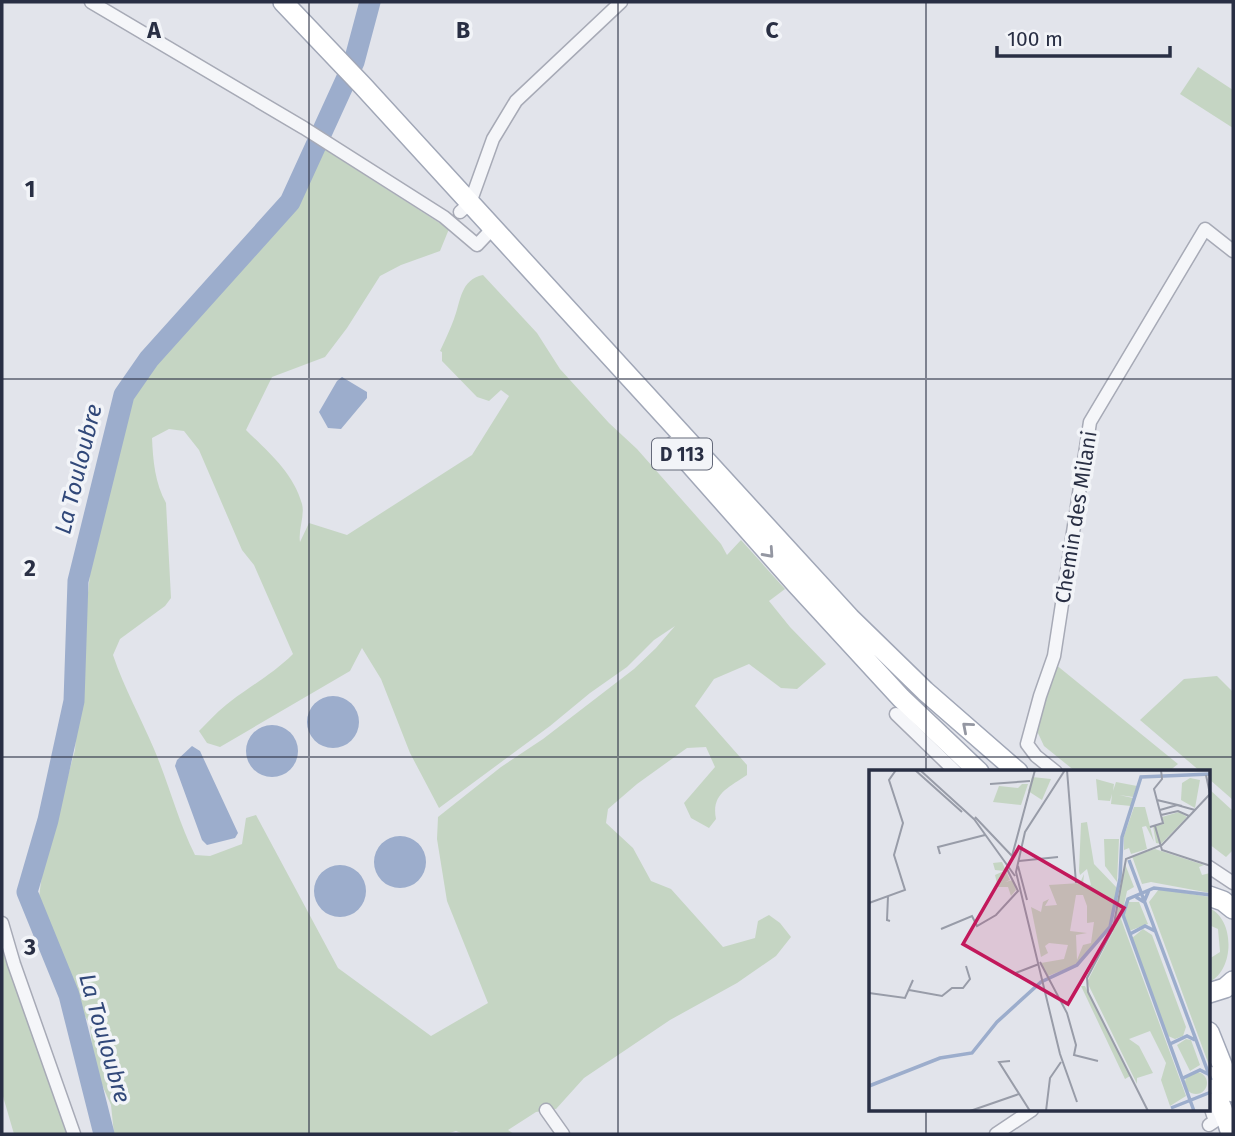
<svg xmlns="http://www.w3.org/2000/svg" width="1235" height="1136" font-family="'Fira Sans',sans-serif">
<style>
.green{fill:#c5d5c3;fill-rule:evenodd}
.water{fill:#9cadcc}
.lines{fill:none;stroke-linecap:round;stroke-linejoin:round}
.river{stroke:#9cadcc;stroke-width:21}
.minor-casing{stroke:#a7aab6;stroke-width:15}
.primary-casing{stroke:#a1a7b7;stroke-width:22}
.minor{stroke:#f5f6f9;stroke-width:12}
.primary{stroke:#fff;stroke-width:19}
.oneway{stroke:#9497a2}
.grid{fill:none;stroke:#292f44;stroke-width:2;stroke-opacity:0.55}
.labels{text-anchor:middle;stroke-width:7;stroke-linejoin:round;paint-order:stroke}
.shield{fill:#f2f4f8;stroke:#656a7a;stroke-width:2}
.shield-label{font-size:19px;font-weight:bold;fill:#292f44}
.street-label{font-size:21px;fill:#292f44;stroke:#f2f4f8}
.water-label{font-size:23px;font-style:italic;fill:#314879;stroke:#f2f4f8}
.inset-river{fill:none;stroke:#9cadcc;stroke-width:3.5}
.inset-road{fill:none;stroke:#989ca8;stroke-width:2}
.view{fill:#c2185b;fill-opacity:0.15;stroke:#c2185b;stroke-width:3.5}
.inset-edge{fill:none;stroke:#292f44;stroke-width:3.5}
.grid-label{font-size:23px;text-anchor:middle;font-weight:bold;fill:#292f44;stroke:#f2f4f8;stroke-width:7;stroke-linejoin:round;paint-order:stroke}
</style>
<rect width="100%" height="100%" fill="#e2e4eb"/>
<path class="green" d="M1198 67 1233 90V128L1180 94Z
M321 147 449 229 440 251 401 265 380 276 347 328 325 357 272 377 246 430C268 452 293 472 302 504 305 516 298 530 300 542L309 523 347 535 472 455 509 396 501 390 489 401 477 397 442 361V352L440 351C445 340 450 330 454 319 461 301 460 280 483 275L537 333 560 369 609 423 637 449 721 544 727 555 741 540 785 589 769 601 790 627 826 664 797 689 781 688 749 664 714 679 695 706 747 765V775C728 788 711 794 716 819L709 828 691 818 684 803 715 767 706 747 687 748 637 784 608 809 606 823 633 848 651 881 671 889 723 947 755 938 758 921 769 915 780 923 791 937 776 956 737 983 670 1020 584 1078 556 1109 536 1112 508 1130 514 1134H464L456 1131 446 1134H114L111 1105 99 1078 93 1057 90 1024 78 1006 69 976 53 941 39 897 43 867 75 750 81 659 90 574 108 473 134 390 207 301 241 269 276 228 300 203ZM169 429 184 431 199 450 242 550 254 565 293 654C274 673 252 685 231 701 220 709 209 721 199 731L207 743 220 747 350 671 362 648 381 679 410 753 439 808 550 726 590 693 627 667 654 640 675 626 656 648 634 669 543 739 501 767 438 817 437 839 447 901 488 1003 431 1036 338 968 256 815 246 818 242 844 210 856 195 855C178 821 169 784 154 749 141 718 124 688 113 655L120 639 165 606 171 598 166 503C155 483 153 461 152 438Z
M1055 664 1178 764 1168 772H1076L1044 746 1037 731Z
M1217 676 1233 692V800L1209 779V772H1201L1140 720 1184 679Z
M1209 789 1233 811V850L1226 857 1209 844Z
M1209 908C1235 919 1235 970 1209 982V959L1220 952 1218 929 1209 925Z
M2 950 70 1134H14L2 1093Z"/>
<path class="water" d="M342 377 367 392V398L341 429 328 428 319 412 337 381Z
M307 722a26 26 0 1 1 52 0a26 26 0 1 1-52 0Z
M246 751a26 26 0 1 1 52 0a26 26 0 1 1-52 0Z
M192 746 200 751 238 833 235 838 207 845 202 840 175 766 177 760Z
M374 862a26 26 0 1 1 52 0a26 26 0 1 1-52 0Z
M314 891a26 26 0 1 1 52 0a26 26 0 1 1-52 0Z"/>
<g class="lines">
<path class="river" d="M104 1134 69 995 27 892 48 820 74 701 78 581 124 395 149 359 290 202 354 62 370 2"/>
<defs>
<path id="minor" d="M91 2 304 128 444 217 477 245 493 228
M460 212 470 203 493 139 516 101 621 2
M896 714 956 772
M1056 772 1036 756 1027 744 1040 696 1054 656 1090 422 1205 229 1233 251
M1209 867 1233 883
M2 923 14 964 74 1134
M1209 1103 1215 1121 1209 1125
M546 1110 563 1134
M996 1134 1032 1110"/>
<path id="primary" d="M283 2 363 86 850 618 925 691 1018 772
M674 446 797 585 901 698 979 772
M1209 896 1223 901 1233 909
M1209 993 1225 988 1233 981
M1209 1032 1233 1092
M1209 1076 1228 1124 1231 1134"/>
</defs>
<use href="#minor" class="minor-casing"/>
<use href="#primary" class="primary-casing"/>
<use href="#minor" class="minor"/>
<use href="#primary" class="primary"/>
</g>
<defs><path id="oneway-chevron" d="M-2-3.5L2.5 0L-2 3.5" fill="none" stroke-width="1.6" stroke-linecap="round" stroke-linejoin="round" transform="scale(1.75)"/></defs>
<g class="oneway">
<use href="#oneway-chevron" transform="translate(769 553) rotate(48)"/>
<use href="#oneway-chevron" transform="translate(967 727) rotate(-139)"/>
</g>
<path class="grid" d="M309 2V1134M618 2V1134M926 2V772M2 379H1233M2 757H1233M926 1110V1134"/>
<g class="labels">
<rect class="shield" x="652" y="438.5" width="60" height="31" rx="5"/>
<g class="shield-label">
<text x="682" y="461">D 113</text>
</g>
<g class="street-label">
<text transform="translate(1076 517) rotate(-81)" y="7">Chemin des Milani</text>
</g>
<g class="water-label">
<text transform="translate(78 469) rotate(-76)" y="8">La Touloubre</text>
<text transform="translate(105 1038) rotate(74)" y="8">La Touloubre</text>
</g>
</g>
<g transform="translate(869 770)">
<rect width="341" height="341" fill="#e2e4eb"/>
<path d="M163 7 182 9 173 30 159 21ZM321 8 331 10 326 38 312 30 313 13ZM227 9 245 14 244 21 247 12 268 16 264 27 250 25 264 28 262 36 242 34 243 24 241 31 229 30ZM153 14H159L152 35 124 32 130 16 149 18ZM265 37H276L285 72 277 56 273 57 278 79 262 84 260 78 255 80V66ZM310 42 318 47 292 74 287 73 284 56 295 54 293 47ZM218 52 225 94 248 118 240 156 207 195 179 206 172 193 195 189 199 175 180 173 176 176 179 183 172 187 162 137 172 142 174 132 180 129 176 136 188 135 180 115 211 113 215 104 214 114 222 115 218 99 211 105 210 101 212 53ZM207 125H214L218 136V153L225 152 222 173 214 175 208 190 207 165 218 163 201 161ZM235 69H250L248 112 236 96ZM286 79 335 95 330 97 333 105 341 103V123L282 112 273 114 263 86ZM133 92 141 110 136 112 144 110 147 120 142 126 139 117H129L126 105 135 101 126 100 124 93ZM256 94 265 117 258 121 252 149 317 326 301 336 292 310 297 293 281 261 260 269 270 276 284 303 268 308V314L218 212 244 162ZM290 119 341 127V298L280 132ZM259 132H270L279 154 260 161 255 147ZM274 159 283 165 317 257 314 266 306 269 299 266 263 168ZM212 216H216L261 306 256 309ZM317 269 322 270 331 295 321 301 308 275ZM316 313a11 11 0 1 1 22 0a11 11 0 1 1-22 0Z" fill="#c5d5c3" fill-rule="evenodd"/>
<path class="inset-river" d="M260 90 342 310M267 127 275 132 280 120M261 164 276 156 286 161M301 274 318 266 326 270M314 308 331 300 339 304M0 316 71 288 103 283 128 252 172 212 208 195 241 157 251 108 253 67 272 7 342 4M302 338 342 322M325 341 254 145 259 129 285 118 342 125"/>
<path class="inset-road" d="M46 0 93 42M51 0 106 50M196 0 156 62 147 102 191 284 208 332M198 0 207 113M121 14 161 11M288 30 313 36M291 40 308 35 326 40M292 45 309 41 320 46M106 47 143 86 166 0M105 49 146 106M286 56 293 80 342 96M281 57 294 53 285 19 293 9 292 0M71 84 69 77 116 65M150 91 189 87M149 96 158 130M19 126 18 150 21 151M0 133 36 120 25 85 34 53 20 10 27 0M72 159 103 146 108 156 127 145 149 121 138 99M171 192 198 243 207 275 205 285 229 291M144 204 170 194M40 220 73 226 83 218H94L101 209 97 196M0 223 36 228 44 210M141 291 130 292 161 341M30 341H74M101 341 150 324M177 341 181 308 192 292M279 341 219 222 218 208 244 159 257 89 293 75 326 40 341 24 337 5"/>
<path class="view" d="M150 77 255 138 199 234 94 174Z"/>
<rect width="341" height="341" class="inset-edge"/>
</g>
<g class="grid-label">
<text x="154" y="38">A</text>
<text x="463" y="38">B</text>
<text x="772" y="38">C</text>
<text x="30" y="197">1</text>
<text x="30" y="576">2</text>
<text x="30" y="955">3</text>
</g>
<rect width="1235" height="1136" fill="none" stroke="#292f44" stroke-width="7"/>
<path d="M997 46v10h173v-10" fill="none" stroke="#292f44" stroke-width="3.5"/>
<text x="1007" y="46" font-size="21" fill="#292f44" stroke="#f2f4f8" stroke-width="5" paint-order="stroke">100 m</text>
</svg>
